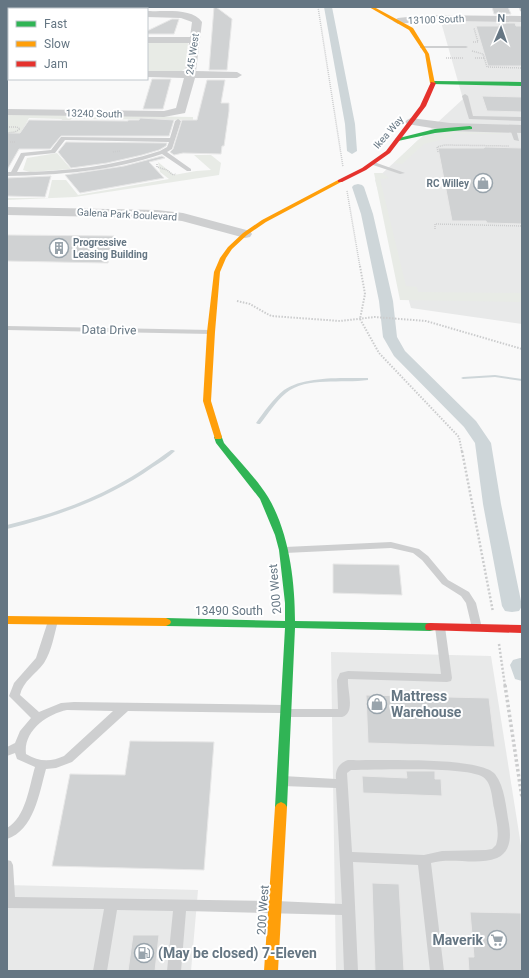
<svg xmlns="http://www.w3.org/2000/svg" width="529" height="978" font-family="Roboto,sans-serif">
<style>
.built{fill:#e8e9e9}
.green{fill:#e8ebe6}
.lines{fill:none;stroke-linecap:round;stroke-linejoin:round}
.stream{fill:#ced6d9;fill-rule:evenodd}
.canal{fill:#ced6d9;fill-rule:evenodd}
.building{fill:#d0d2d3;stroke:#e8e8e8}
.path-far3{stroke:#cbcccd;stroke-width:1.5;stroke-dasharray:1 1;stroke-linecap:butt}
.path-far2{stroke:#cbcccd;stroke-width:2;stroke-dasharray:1.5 1.5;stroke-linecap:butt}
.path-far1{stroke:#cbcccd;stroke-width:2.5;stroke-dasharray:2 2;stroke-linecap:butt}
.path{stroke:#cbcccd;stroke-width:3.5;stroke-dasharray:2.5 2.5;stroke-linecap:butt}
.lane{fill:#cecfd0;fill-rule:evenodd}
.street{fill:#cecfd0;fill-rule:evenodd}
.fast{fill:#30b455;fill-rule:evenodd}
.slow{fill:#ff9f0a;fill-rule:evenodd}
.jam{fill:#e5322d;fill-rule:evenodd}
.labels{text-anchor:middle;stroke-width:4;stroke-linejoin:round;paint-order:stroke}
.far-street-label{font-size:10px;fill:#657683;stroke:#fff}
.far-poi-label{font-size:10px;font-weight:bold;fill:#657683;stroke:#fff;text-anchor:end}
.street-label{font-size:12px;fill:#657683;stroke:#fff}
.near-poi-label{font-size:14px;font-weight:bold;fill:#657683;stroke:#fff;text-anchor:start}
</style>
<rect width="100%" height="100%" fill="#f9f9f9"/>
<path class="built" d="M441 22H522V324L411 308 375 180 463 99Z
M331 652 491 656 522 852V971H336Z
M7 885 198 890 191 971H7Z"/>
<path class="green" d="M149 42 188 43 185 69 180 72H147V47Z
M7 114 193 117V120L71 119 65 133H56L62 119 29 118 21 133H7Z
M446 132 501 133V134H451L452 137 424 144 402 164 394 163 418 140 429 134 432 136Z
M57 153 71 169 30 172 23 170 27 158Z
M194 155H211L221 163 219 175 75 197 7 200V198H48L52 180H66L78 195 169 179 160 172 158 162 174 175 196 171 211 170Z
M374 173H382L389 178 380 179 406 286 417 287 418 292 522 293V302L400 300Z"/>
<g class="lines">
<path class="stream" d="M495 375 522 379V381L495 377 463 379 461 378 463 377Z
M366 378H368V380C342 384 307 376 286 393 275 402 268 414 260 424H258L256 423C264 412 273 399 284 390 304 376 343 378 366 378Z
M171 450H173L175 451C169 457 161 462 153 467 109 498 59 516 7 529V525C45 516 82 504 117 485 136 475 154 462 171 450Z"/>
<path class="canal" d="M324 7H332L355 124 357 151 352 154 347 151 345 124Z
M358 184 362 185 364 187 373 214 393 301 397 337 405 351 476 421 491 443 501 504 522 606 519 611 512 612 505 611 502 606 483 504 475 443 464 427 394 356 383 337 379 301 361 214 352 187 354 185Z
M520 658H522V681L515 679 510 665 513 660Z"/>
</g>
<path class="building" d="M214 7H216L232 19 227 70H209Z
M492 7H508L511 14H494Z
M172 19H179L174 34H147V31Z
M498 23H515L516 26H522V66H488L476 26H499Z
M152 79H171L163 109H143Z
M207 80H225L221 103H229V111L224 146H222L221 154 183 153 174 155 170 152 173 149 182 120H197Z
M482 96 522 97V112L487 111Z
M140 118 174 120 169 136H61L50 149H19L7 170V133H20L29 120 128 121V120H139Z
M66 142 167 143 166 146 159 150 142 155 107 163 71 168 58 152Z
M485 147 522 148V224L487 223 486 221H452L438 148H484Z
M162 156 165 158 149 162 164 178 80 193 65 175 124 166Z
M51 176 45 197 7 196V178Z
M7 235 114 236 108 263 7 261Z
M333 564 399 565 402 595 333 593Z
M366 695 489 698 495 747 368 743Z
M130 741 214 742 204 870 52 866 70 774 125 775Z
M406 771H435V779H441L442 796 363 793 362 776 407 778Z
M372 883 399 884 404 971H375Z
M470 912 521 913 522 971H469L468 957H474Z
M133 935H159L155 971H128Z"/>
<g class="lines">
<path class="path-far3" d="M318 7 343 167
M473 42H478L474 28
M472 51 483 54 487 67 522 68
M446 58H464
M475 58H484
M7 127H17L20 129 15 132 7 133
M10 142H15
M113 152 120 151
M438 152 437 147 445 145 509 146
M157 164V167L167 170 173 175 176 174
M347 191 360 267
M435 229V224L522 226"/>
<path class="path-far2" d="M360 266 365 294 360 319 379 353 459 437 462 452
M237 301 250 304 271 316 340 321 375 317 426 321 522 349"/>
<path class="path-far1" d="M462 451 493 612
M499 644 505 686"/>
<path class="path" d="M505 685 522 798"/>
<path class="lane" d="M519 7H522V12L520 11Z
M422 46H466L468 47 466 48H420V46Z
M465 94 468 96 473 116 522 117V121L469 119 462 96Z
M178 119 181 121 172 149 167 152 191 169V171H187L162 154C112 171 59 175 7 176V172H11L21 153 51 150 61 137 170 138 175 121ZM65 140 169 142 167 147 160 151C114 166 65 172 17 172L25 156 55 153Z
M513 127 516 129 519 141 514 140 510 129Z
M370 162H374L405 173 400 174 370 164Z
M7 326 211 330 215 332 211 334 7 330Z
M391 542 419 549 428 556 448 580 469 592 476 603 482 628 481 631H473L472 628 466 603 461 596 442 584 422 560 413 553 391 548 285 553 280 550 285 547Z
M53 617 57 619 58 621C54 635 52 650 44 663 36 674 23 681 20 695L39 712 61 703 74 702 283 705 287 706 288 709H338L337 680 340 673 348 671 441 674 435 627 436 624H444L445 627 452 678 451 681 447 682 348 679C347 690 356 713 342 717H288L284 716 282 713 128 711 72 762 56 768 46 769C39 794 34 830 7 839V828C26 817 29 787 35 767L17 759 15 753 7 756V747L15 743 20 731 31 718 9 696 14 683 36 658 48 621 49 619ZM67 710 113 711 64 756C51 762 39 762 26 754 23 731 47 714 67 710Z
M348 760C374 761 480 756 495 774 505 787 506 808 509 824 511 836 511 852 497 858 477 866 452 857 431 863L444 971H430L418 865 353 862 358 971H344L342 915 186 911 181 971H167L173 911 117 910 107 971H93L104 909 7 908V860L11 861 13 865 15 897 276 901 342 904 336 788 283 786 279 784 277 781 279 778 283 776 336 779C335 770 339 763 348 760ZM351 770C376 770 465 766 483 777 492 783 492 799 494 808 496 820 500 833 496 845L492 849 486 850 442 851 424 855 352 852 347 773Z"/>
<path class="street" d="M7 7 13 9H9V13L7 12Z
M147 11C163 12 192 7 202 22L196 71 237 72 242 75 237 78H195L185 113 164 117 7 115V109L164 111 176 108 184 78 147 77V71H185L189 43H147V37H190L192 22 181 18 147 17Z
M426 15 522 16V22L426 21 398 24 393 21 398 18Z
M7 36H9V42H7Z
M7 69H9V75H7Z
M411 118 450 123 522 125V133L450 131 407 124 405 122 407 120Z
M7 207 157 210 183 213 250 231 252 234 250 237 245 238 182 221 157 218 7 215Z"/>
<path class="fast" d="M433 81 522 82V86L431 84V82Z
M470 126 472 127V129L435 133 398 141 395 139 435 129Z
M218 434 221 435 224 443C238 460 257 479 268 497 289 532 295 581 295 621L430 623 434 624 435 627 434 630 430 631 295 628 287 807 285 810 281 812 277 810 275 807 285 628 166 626 162 624 161 622 162 620 166 618 285 621V603L279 550 275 535 260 499 216 443 214 437Z"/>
<path class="slow" d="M369 7H374L413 28 429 54 435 84 430 83 425 54 409 30Z
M338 180 343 181 266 222 247 235 232 249 226 258 220 272 215 332 211 401 222 437 221 439H215L203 401 207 332 214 272 220 258 228 247 243 233 262 220Z
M7 616 166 618 170 620 171 622 170 624 166 626 7 624Z
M281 802 285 804 287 807 278 971H264L275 807 277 804Z"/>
<path class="jam" d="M431 82 436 83 426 106 390 153 366 170 342 182H338V180L362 168 386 151 420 106Z
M430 623 522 625V633L426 630 425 627 426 624Z"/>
</g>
<defs>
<symbol id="shop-ring" viewBox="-11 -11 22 22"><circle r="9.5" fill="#fff" stroke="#99a4ac" stroke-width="1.5"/><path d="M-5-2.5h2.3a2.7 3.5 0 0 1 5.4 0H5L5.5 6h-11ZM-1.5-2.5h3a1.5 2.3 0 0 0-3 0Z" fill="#99a4ac"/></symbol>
<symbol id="building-ring" viewBox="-11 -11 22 22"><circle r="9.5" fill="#fff" stroke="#99a4ac" stroke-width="1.5"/><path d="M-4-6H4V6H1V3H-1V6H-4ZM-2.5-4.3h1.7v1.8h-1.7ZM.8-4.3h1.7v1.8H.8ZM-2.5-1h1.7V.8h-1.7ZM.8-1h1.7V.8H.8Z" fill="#99a4ac"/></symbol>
<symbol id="supermarket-ring" viewBox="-11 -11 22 22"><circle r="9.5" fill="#fff" stroke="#99a4ac" stroke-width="1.5"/><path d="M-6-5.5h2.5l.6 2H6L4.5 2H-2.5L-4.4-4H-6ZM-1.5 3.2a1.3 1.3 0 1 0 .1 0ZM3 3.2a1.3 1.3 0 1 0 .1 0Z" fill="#99a4ac"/></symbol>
<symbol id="fuel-ring" viewBox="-11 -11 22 22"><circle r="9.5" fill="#fff" stroke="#99a4ac" stroke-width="1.5"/><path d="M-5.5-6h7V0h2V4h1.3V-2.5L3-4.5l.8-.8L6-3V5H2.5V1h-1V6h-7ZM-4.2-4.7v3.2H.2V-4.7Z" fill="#99a4ac"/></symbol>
</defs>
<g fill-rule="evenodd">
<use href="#shop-ring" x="472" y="172" width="22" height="22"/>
<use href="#building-ring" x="48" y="237" width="22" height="22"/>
<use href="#shop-ring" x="366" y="693" width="22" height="22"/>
<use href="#supermarket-ring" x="486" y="929" width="22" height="22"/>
<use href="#fuel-ring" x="133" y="942" width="22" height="22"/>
</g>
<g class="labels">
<g class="far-street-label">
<text transform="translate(436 19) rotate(-2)" y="4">13100 South</text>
<text transform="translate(192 54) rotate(-82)" y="4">245 West</text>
<text transform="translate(94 113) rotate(1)" y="4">13240 South</text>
<text transform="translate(388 132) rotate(-49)" y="4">Ikea Way</text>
<text transform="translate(127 214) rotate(3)" y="4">Galena Park Boulevard</text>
</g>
<g class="far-poi-label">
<text x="469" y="187">RC Willey</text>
<text x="73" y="246" text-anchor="start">Progressive<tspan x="73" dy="12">Leasing Building</tspan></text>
</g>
<g class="street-label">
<text transform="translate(109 330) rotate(1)" y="4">Data Drive</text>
<text transform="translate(275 589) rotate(-95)" y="4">200 West</text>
<text x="229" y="615">13490 South</text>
<text transform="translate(263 910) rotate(-86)" y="4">200 West</text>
</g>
<g class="near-poi-label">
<text x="391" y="701">Mattress<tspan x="391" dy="16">Warehouse</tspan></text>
<text x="483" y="945" text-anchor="end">Maverik</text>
<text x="158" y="958">(May be closed) 7-Eleven</text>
</g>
</g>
<rect width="529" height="978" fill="none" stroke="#657683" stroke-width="16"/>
<rect x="8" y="8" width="140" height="72" fill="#ffffff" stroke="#c1c8cd"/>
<rect x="16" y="21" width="20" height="6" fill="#30b455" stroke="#c1c8cd"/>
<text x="44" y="28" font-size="12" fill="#657683">Fast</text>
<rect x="16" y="41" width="20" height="6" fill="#ff9f0a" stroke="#c1c8cd"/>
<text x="44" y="48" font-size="12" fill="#657683">Slow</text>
<rect x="16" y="61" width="20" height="6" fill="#e5322d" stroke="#c1c8cd"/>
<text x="44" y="68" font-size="12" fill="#657683">Jam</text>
<g transform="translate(501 28) rotate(2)" stroke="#ffffff" stroke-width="3" paint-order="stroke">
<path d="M0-3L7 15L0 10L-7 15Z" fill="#657683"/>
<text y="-6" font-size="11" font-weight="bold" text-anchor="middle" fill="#657683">N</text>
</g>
</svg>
